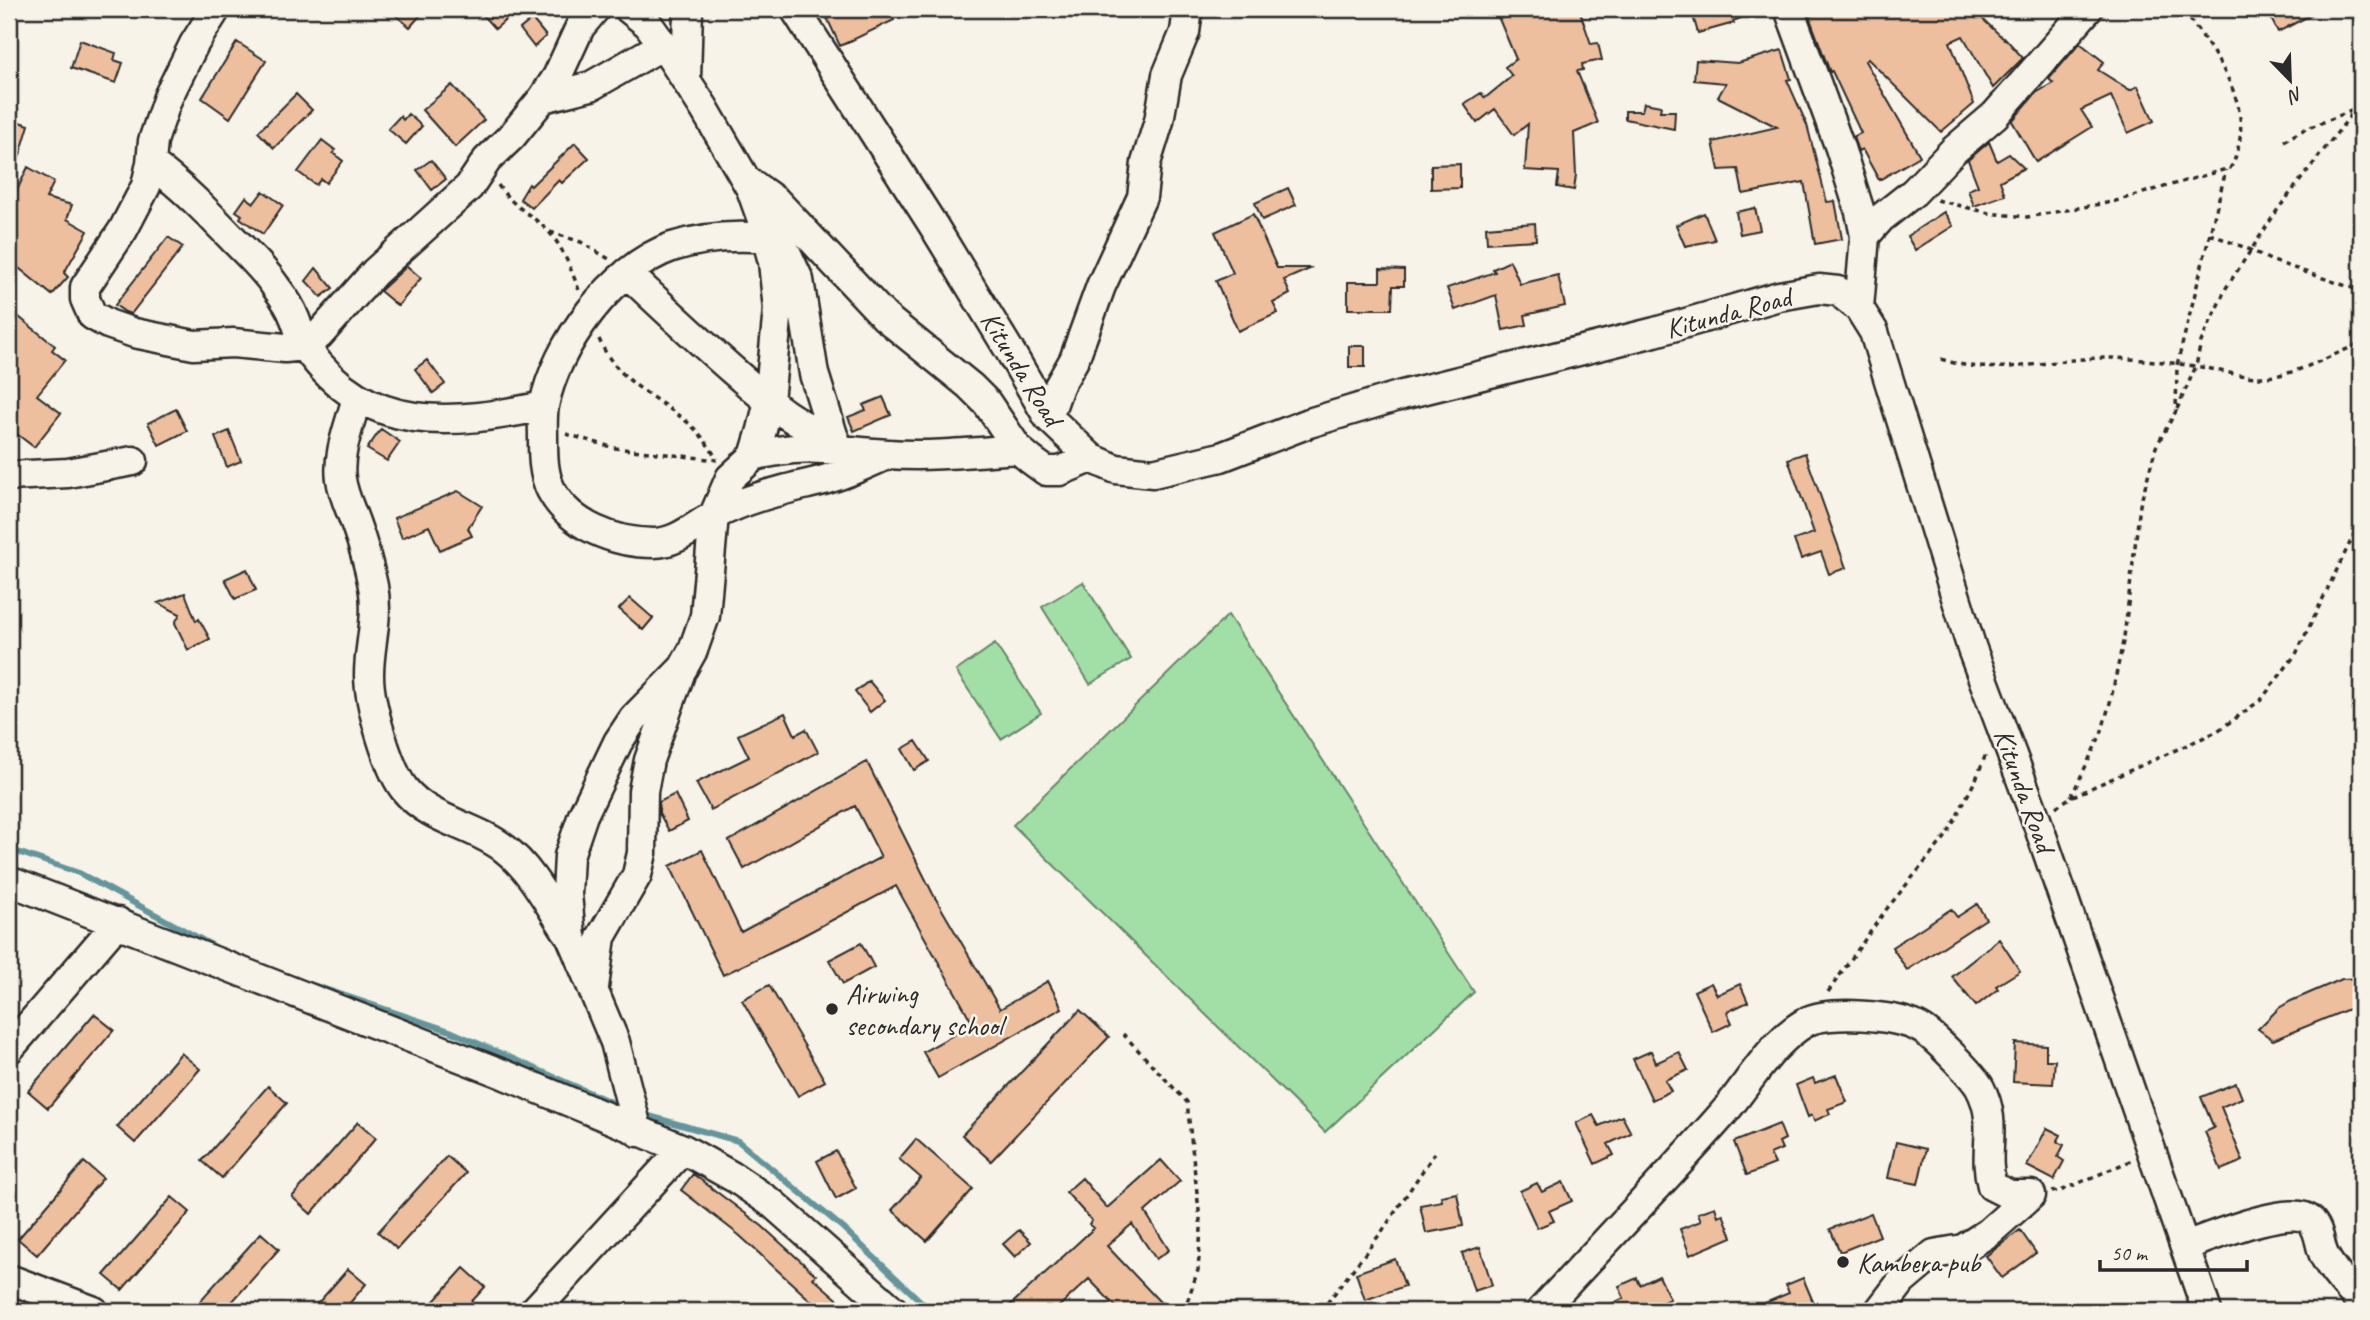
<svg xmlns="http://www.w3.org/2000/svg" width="2370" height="1320" font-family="Caveat,sans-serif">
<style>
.green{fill:#a2dfa6;stroke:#668568;stroke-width:2}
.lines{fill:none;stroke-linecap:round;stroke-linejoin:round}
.stream{stroke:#65959c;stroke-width:6}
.building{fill:#eebf9e;stroke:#2b2b2b;stroke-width:2}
.minor-casing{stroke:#2b2b2b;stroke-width:33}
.path{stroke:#2b2b2b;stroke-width:3.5;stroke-dasharray:5 5;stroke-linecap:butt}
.minor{stroke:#f7f3e8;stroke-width:28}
.poi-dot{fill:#2b2b2b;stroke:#f7f3e8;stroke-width:2.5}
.labels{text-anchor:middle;stroke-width:5;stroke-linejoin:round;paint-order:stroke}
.street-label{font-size:28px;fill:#2b2b2b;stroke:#f7f3e8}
.poi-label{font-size:28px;fill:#2b2b2b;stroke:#f7f3e8;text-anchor:start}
</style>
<rect width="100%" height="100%" fill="#f7f3e8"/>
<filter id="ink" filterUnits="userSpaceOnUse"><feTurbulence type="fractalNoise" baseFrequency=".0143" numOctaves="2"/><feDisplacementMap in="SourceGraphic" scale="14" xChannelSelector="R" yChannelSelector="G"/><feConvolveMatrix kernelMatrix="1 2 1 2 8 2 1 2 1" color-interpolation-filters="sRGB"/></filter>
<g filter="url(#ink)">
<path class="green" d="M1083 582 1131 659 1090 684 1042 607Z
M1228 615 1474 992 1325 1132 1013 825Z
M995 644 1041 713 1001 739 956 671Z"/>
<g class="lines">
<path class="stream" d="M9 849 79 873 215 947
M310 984 450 1031 622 1107
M642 1114 738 1141 843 1228 931 1311"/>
</g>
<path class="building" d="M388 9H426L410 27Z
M477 9H499L508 18 495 29Z
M848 9H889L894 20 840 46 827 18Z
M1523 9H1527L1530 15 1547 9H1579L1591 44 1598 43 1602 60 1582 64 1583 70 1577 71 1598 123 1574 133 1576 175 1574 190 1557 187 1559 172 1525 170 1528 124 1514 135 1495 109 1477 123 1464 104 1481 93 1485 98 1512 76 1505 67 1516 59 1499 19Z
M1691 9H1761V10L1733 21 1734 23 1698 33Z
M1830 9H1972L2004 39 2005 38 2023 58 1993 88 1963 36 1950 42 1974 104 1941 132 1868 59 1865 61 1920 156 1879 180 1862 149 1858 151 1853 137 1861 133 1832 71 1830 72 1809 16Z
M2266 9H2322L2278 32Z
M532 19 546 36 534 47 520 29Z
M80 40 116 53 114 60 123 63 116 83 71 68Z
M237 42 266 61 230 118 202 98Z
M2080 43 2104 62 2098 70 2130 90 2138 86 2154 121 2128 133 2111 96 2081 110 2092 127 2036 162 2012 121 2036 93 2053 83 2049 79Z
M1782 50 1791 79 1787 80 1807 125 1827 202 1835 201 1842 239 1815 244 1804 182 1743 194 1738 169 1719 170 1713 142 1777 127 1718 97 1726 83 1694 80 1696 60 1738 63Z
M452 85 484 120 455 147 422 110Z
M296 94 312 110 274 148 258 132Z
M1644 103 1661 106 1660 111H1675L1674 129 1625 119V111H1642Z
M408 114 422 126 406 144 388 129 400 116 403 120Z
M9 119 29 125 13 178 9 177Z
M322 140 335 150 333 153 343 161 326 183 321 179 316 185 298 172Z
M1989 142 1997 161 2009 154 2024 168 2000 181 2005 195 1974 206 1968 190 1978 186 1968 160Z
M575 143 589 158 562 183 559 180 532 208 520 199 529 184 531 186Z
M431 160 446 179 432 190 417 170Z
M1460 164V188L1431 189V165Z
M28 167 54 182 46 198 72 205 67 219 88 231 64 273 68 277 52 295 9 260V207Z
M1288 188 1296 205 1262 220 1255 203Z
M263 191 283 205 263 234 240 218 242 215 236 211 246 197 254 203Z
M1755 208 1760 230 1740 234 1736 212Z
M1944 212 1953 226 1915 250 1907 236Z
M1704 213 1715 240 1685 246 1676 225Z
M1253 214 1277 268H1312L1284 280 1290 294 1273 303 1278 313 1238 331 1216 281 1233 273 1215 232Z
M1535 223 1536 240 1487 243 1486 227Z
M168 237 183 247 131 314 125 312 115 305Z
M1510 261 1520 284 1558 275 1565 306 1525 315 1527 325 1503 330 1496 295 1455 310 1447 288 1495 272 1493 269Z
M407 266 421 278 398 306 380 291Z
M316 268 333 288 321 297 306 281Z
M1380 269 1404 270V286H1393L1392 309H1348V282H1380Z
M9 309 55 346 52 350 65 360 37 395 61 413 34 447 9 428Z
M1349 346H1365V367H1349Z
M427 360 445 384 433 393 415 369Z
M883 397 891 415 854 431 848 417 866 410 863 405Z
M176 409 187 431 159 445 148 423Z
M381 429 400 442 387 461 367 449Z
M229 431 241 461 227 467 215 437Z
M1805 453 1846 568 1829 574 1821 552 1801 559 1794 540 1814 533 1788 459Z
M458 491 482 506 468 528 472 536 440 550 429 526 402 538 394 518Z
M247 569 256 590 235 599 225 579Z
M185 593 196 621 199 619 210 639 188 650 175 623 180 614 158 603Z
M630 598 653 618 643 630 619 609Z
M869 681 885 700 870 712 855 692Z
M785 713 795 735 806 729 818 752 711 810 696 783 749 757 738 735Z
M916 741 929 761 914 770 902 749Z
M867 762 933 894 1000 1009 1048 981 1062 1008 938 1078 923 1052 973 1024 896 886 789 943 723 975 670 866 702 850 741 932 881 857 855 806 744 869 729 841Z
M675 794 688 821 669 831 659 813V802Z
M1977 904 1986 919 1907 970 1892 947 1951 909 1957 917Z
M1999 939 2020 971 1996 986 1998 989 1976 1006 1952 977Z
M861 943 874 967 843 984 829 960Z
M2361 978V1004L2273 1040 2258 1029 2279 1008 2291 1001 2342 979Z
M1711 983 1717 995 1740 984 1748 1002 1727 1012 1732 1023 1713 1032 1694 991Z
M769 985 825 1081 798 1096 742 1000Z
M1080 1010 1109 1037 991 1161 962 1135Z
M94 1014 114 1030 48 1108 28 1091Z
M2015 1043 2046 1045V1060H2055L2053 1084 2013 1082Z
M1651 1051 1656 1063 1679 1052 1688 1070 1665 1080 1671 1091 1652 1100 1633 1059Z
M181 1053 200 1069 135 1143 117 1127Z
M1836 1075 1847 1102 1828 1109 1830 1114 1814 1121 1812 1115 1808 1117 1796 1085 1813 1078 1815 1083Z
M2236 1083 2242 1098 2221 1107 2243 1161 2221 1170 2205 1132 2214 1128 2201 1097Z
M268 1086 287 1103 222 1178 202 1161Z
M1593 1115 1599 1126 1622 1116 1631 1133 1608 1144 1614 1155 1595 1164 1576 1123Z
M358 1122 376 1138 311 1214 292 1197Z
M1779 1124 1785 1139 1779 1142 1782 1149 1770 1154 1775 1164 1747 1175 1734 1142Z
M2047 1128 2061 1135 2057 1142 2064 1145 2058 1157 2064 1161 2054 1180 2027 1166Z
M916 1139 973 1189 927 1241 892 1210 921 1178 899 1159Z
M1896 1142 1926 1149 1918 1184 1888 1178Z
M836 1151 856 1188 836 1199 817 1161Z
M447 1156 466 1173 397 1249 378 1232Z
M1161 1160 1180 1181 1145 1212 1169 1250 1156 1259 1132 1224 1107 1246 1160 1302 1150 1311H1120L1089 1279 1054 1311H1004L1094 1228 1089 1224 1092 1221 1066 1192 1082 1178 1107 1208Z
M84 1162 103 1178 37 1255 18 1239Z
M693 1174 762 1226 816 1275 813 1278 851 1311H822L739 1235 681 1190Z
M1563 1182 1572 1201 1549 1211 1554 1221 1537 1228 1520 1191 1537 1183 1542 1192Z
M1457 1193 1463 1226 1426 1233 1420 1205 1442 1201 1441 1196Z
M172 1197 190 1212 122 1290 104 1275Z
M1715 1207 1718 1216 1723 1214 1732 1237 1690 1255 1680 1229 1701 1221 1698 1213Z
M1871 1213 1880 1236 1840 1252 1830 1229Z
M1019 1230 1031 1242 1015 1257 1003 1244Z
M2020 1230 2036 1253 2002 1278 1986 1256Z
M261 1233 279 1249 224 1311H191Z
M1480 1247 1492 1285 1474 1291 1462 1253Z
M1395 1259 1405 1286 1365 1300 1356 1273Z
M464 1268 485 1287 463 1311H425Z
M348 1269 366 1284 343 1311H311Z
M1659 1276 1670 1299 1642 1311H1597L1624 1298 1619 1286 1637 1278 1640 1285Z
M1803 1278 1817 1311H1746L1789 1293 1786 1285Z"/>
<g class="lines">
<defs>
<path id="minor" d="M216 9 194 44 168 97 153 141 151 163 146 186 123 230 85 287V299L92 315 108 324 134 333 194 345 233 343 285 348 304 346 319 335 375 272 469 187 487 160 512 136 543 98 557 77 580 27 595 9
M629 9 648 24 663 45 704 108 751 189 761 217 773 262 778 309 769 401 762 430 754 456 730 478 714 515 705 616 693 650 683 668 634 718 618 742 583 815 569 856 567 894 571 937 615 1042 638 1132
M795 9 933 225 1011 353 1048 417 1091 458 1116 469 1153 473 1221 457 1309 423 1402 395 1655 332 1779 296 1819 289 1838 291 1859 308 1874 332 1972 649 2036 819 2207 1311
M1789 9 1840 148 1860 212 1865 236 1859 308
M686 79 688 9
M543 98 591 86 663 45
M151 163C182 186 207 212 233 239 249 255 264 269 276 287 283 296 291 308 295 319 299 329 301 340 307 349 368 435 452 425 544 406
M746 180 777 202 885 317 970 386 987 403 1018 449 1031 460 1046 471H1060L1091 458
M775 236 787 254 799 280 814 374 837 448
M1865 236 1881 218 1914 192 1953 151 1995 115 2088 9
M766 238C734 235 703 237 672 247 613 267 555 346 544 406 542 417 543 428 543 438 543 455 543 474 551 490 570 526 615 543 654 543 678 543 695 525 715 515 749 497 784 490 820 481 844 475 867 464 889 454
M627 273C664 308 700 342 738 375 768 401 796 427 835 439
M357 397C351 422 337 453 341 479 343 495 351 510 356 525 363 544 369 566 373 586 379 618 369 644 369 675 369 703 388 769 405 790 430 821 475 825 505 849 532 870 549 905 568 933
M1048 417 1059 386 1074 360 1101 286 1142 197 1146 163 1159 121 1167 75 1185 32 1188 9
M754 456C805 442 837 451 888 454 931 457 975 452 1018 449
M9 476 68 473 133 461
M9 881 503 1074 683 1149 735 1178 773 1204 894 1311
M594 987 601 937 637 875 642 853 643 791 649 760 680 674
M9 1049 118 922
M2185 1246C2208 1238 2292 1203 2310 1220 2320 1229 2319 1244 2324 1255 2332 1271 2349 1289 2361 1302
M9 1279 94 1311
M534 1311 683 1149
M1541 1311C1601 1246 1663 1182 1721 1116 1749 1084 1769 1044 1806 1022 1827 1010 1899 1015 1920 1028 1933 1035 1973 1075 1980 1088 1999 1124 1982 1150 1992 1186L2010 1195H2031L1988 1233 1963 1249 1934 1254 1902 1281 1879 1311"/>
</defs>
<use href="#minor" class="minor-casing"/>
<path class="path" d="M2284 141 2303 130 2361 107
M498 185C511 205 531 214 547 230 563 246 571 270 579 290
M1937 200 1989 213 2027 217 2112 202 2230 168 2233 164C2236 156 2239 146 2240 138 2246 90 2208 46 2183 9
M550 232 581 242 609 259
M2210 234 2251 250 2270 260 2361 291
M599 339C616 380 653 395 686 421 699 431 708 445 717 459
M1941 359C1997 379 2053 357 2111 358 2142 359 2176 363 2207 368 2226 372 2246 378 2265 377 2294 376 2334 354 2361 343
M2177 409 2196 366 2201 342 2226 288 2278 209 2361 102
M566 434 615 448 717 460
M2071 797 2101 734 2111 699 2124 637 2140 505 2156 447 2176 411 2177 365 2226 170
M2056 807 2071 797 2216 732 2261 700 2296 654 2361 520
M1828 992 1885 911 1947 835 1976 779 1986 754
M1123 1034 1187 1102 1201 1229 1198 1270 1184 1311
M2052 1192 2063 1190 2132 1160
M1321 1311 1383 1230 1436 1151"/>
<use href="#minor" class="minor"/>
</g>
</g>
<g class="poi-dot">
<circle cx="832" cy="1009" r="7"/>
<circle cx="1843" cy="1262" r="7"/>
</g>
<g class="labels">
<g class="street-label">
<text transform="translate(1728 312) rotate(-15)" y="10">Kitunda Road</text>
<text transform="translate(1022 368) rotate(58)" y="10">Kitunda Road</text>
<text transform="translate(2025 790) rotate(70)" y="10">Kitunda Road</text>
</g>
<g class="poi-label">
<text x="846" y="1003">Airwing<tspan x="846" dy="32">secondary school</tspan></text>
<text x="1857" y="1272">Kambera pub</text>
</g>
</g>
<rect width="2370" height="1320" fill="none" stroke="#f7f3e8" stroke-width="35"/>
<rect x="18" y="18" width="2335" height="1285" fill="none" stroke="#2b2b2b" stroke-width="2.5" filter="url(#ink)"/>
<g transform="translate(2290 80) rotate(157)" stroke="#f7f3e8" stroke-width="5" paint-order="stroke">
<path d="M0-5L12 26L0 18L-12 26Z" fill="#2b2b2b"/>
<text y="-10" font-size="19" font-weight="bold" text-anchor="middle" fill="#2b2b2b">N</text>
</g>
<path d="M2100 1260v10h147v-10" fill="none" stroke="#2b2b2b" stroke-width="3.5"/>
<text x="2111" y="1260" font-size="21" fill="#2b2b2b" stroke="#f7f3e8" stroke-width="5" paint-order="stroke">50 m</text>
</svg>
